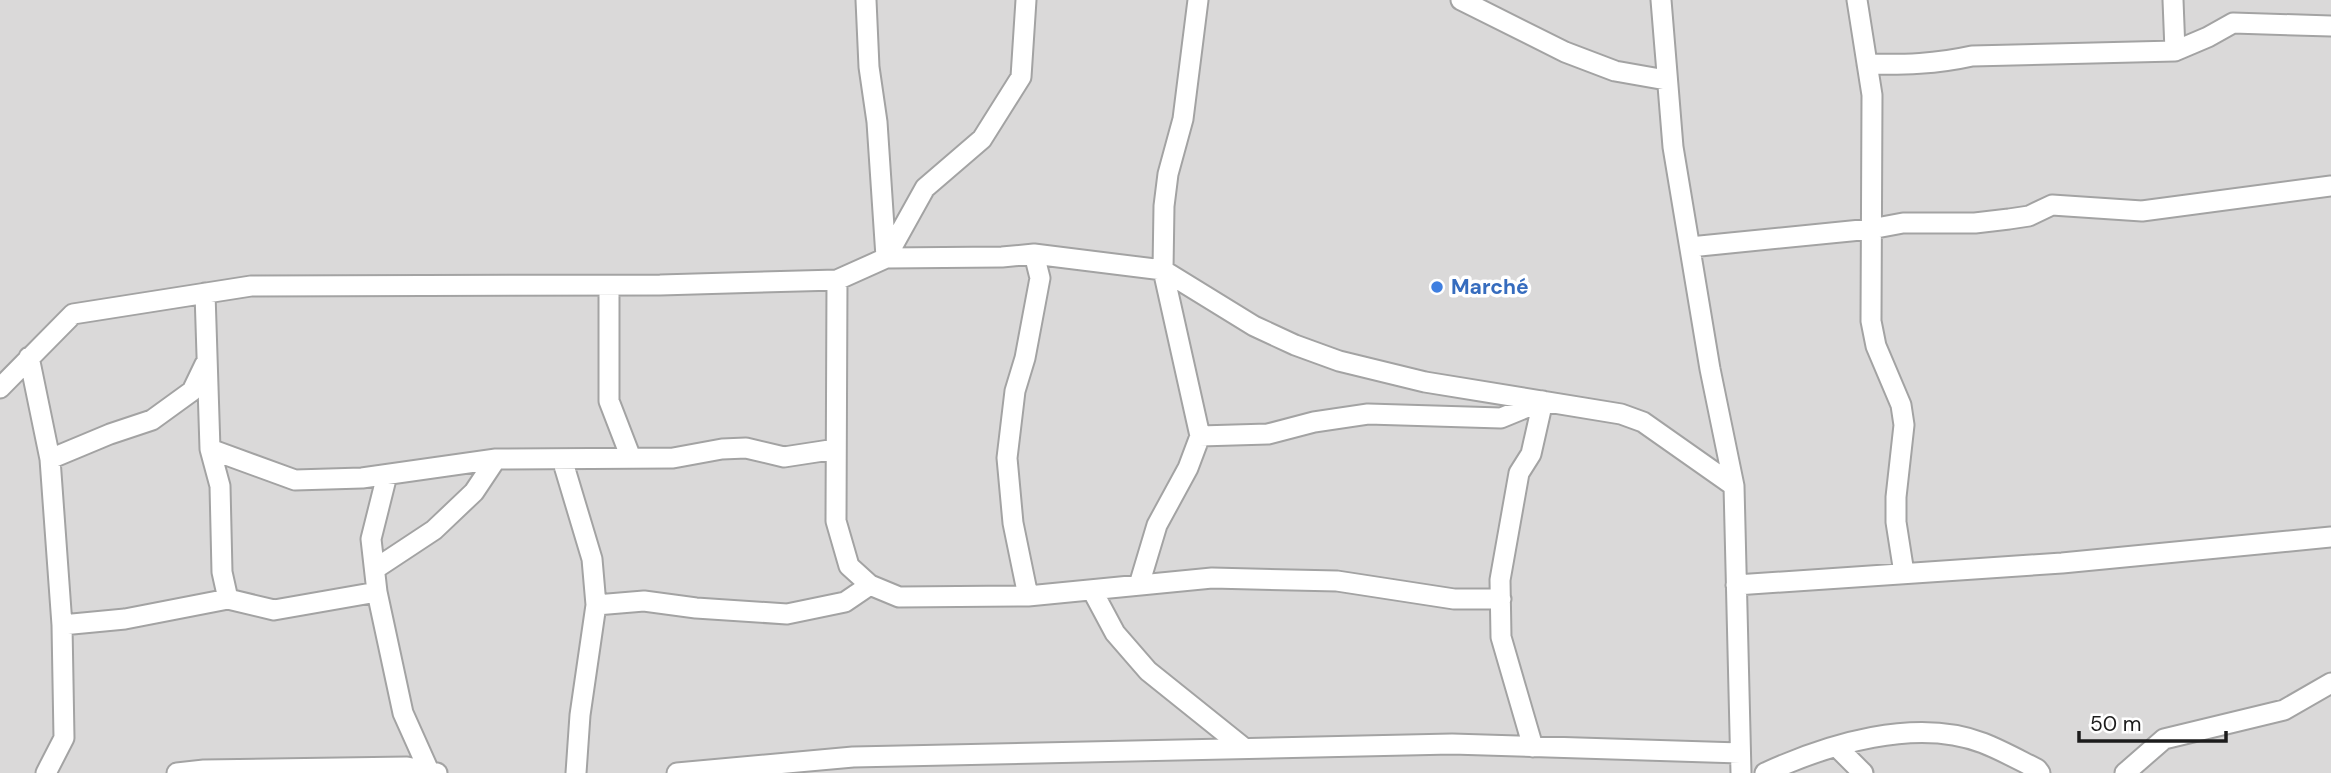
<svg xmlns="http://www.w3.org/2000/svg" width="2331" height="773" font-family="'DM Sans',sans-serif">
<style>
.residential{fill:#dad9d9}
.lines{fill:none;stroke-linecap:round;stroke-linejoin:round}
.minor-casing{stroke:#a3a3a3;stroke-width:23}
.minor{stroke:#fff;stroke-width:19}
.shop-dot{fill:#3f7fe0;stroke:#fff;stroke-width:2.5}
.labels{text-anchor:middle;stroke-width:7;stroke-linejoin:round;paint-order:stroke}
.shop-label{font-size:21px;font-weight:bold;fill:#366cbe;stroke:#fff;text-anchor:start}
</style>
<rect width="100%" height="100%" fill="#eeeae1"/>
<path class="residential" d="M0 0H2331V773H0Z"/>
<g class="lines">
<defs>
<path id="minor" d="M866 0 869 67 877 122 886 257
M1461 0 1565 52 1615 71 1666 80
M1661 0 1673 147 1710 369 1734 486 1741 773
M1857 0 1872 95 1871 321 1876 346 1901 405 1904 425 1896 497V522L1904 573
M2175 51 2208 37 2233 23 2331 26
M1867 64C1904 65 1936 64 1972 56L2175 51 2173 0
M1690 247 1871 229 1903 223H1975L2009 219 2029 216 2052 205 2142 211 2331 186
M886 258 925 188 982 139 1021 77 1026 0
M837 280 836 521 849 566 870 585 899 597 1028 596 1212 578 1337 581 1454 599H1501
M609 286V401L631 458
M205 293 210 449 220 486 222 572 228 599 274 610 377 592
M29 357 50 459 62 625 64 738 46 773
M0 388 73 314 251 286 660 285 837 280 886 258 1002 257 1034 254 1163 270 1254 326 1295 345 1339 361 1425 382 1621 414 1643 422 1734 486
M1200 436 1268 434 1314 422 1368 414 1501 418 1542 401
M210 449 295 480 362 478 496 459 673 458 722 449 746 448 784 457 836 449
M50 459 110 434 152 420 192 391 205 364
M562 459 592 559 596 605 580 715 576 773
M387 475 371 539 377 592 403 713 429 771
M375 569 434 530 474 492 496 459
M1139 585 1157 525 1188 468 1200 436 1163 270 1164 206 1168 174 1183 119 1198 0
M1736 585 2062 563 2331 537
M1092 590 1115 633 1148 671 1244 748
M1028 596 1013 523 1007 458 1015 391 1025 358 1040 278 1034 254
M596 605 644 601 696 608 787 614 845 602 870 585
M62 625 125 619 228 599
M1533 747 1501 637 1500 580 1519 473 1531 454 1543 401
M1837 747 1863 773
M177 773 204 770 407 767 437 773
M677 773 853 757 1452 744 1740 753
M1765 773C1828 744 1916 717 1983 743 2001 750 2019 760 2037 769L2040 773
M2125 773 2164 739 2284 710 2331 683"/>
</defs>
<use href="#minor" class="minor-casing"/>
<use href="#minor" class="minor"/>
</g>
<circle class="shop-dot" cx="1437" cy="287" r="7"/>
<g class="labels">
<g class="shop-label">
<text x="1451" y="294">Marché</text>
</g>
</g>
<path d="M2079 731v10h147v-10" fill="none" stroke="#1c1c1c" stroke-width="3.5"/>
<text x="2090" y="731" font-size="21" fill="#1c1c1c" stroke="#ffffff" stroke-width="5" paint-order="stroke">50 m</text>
</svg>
